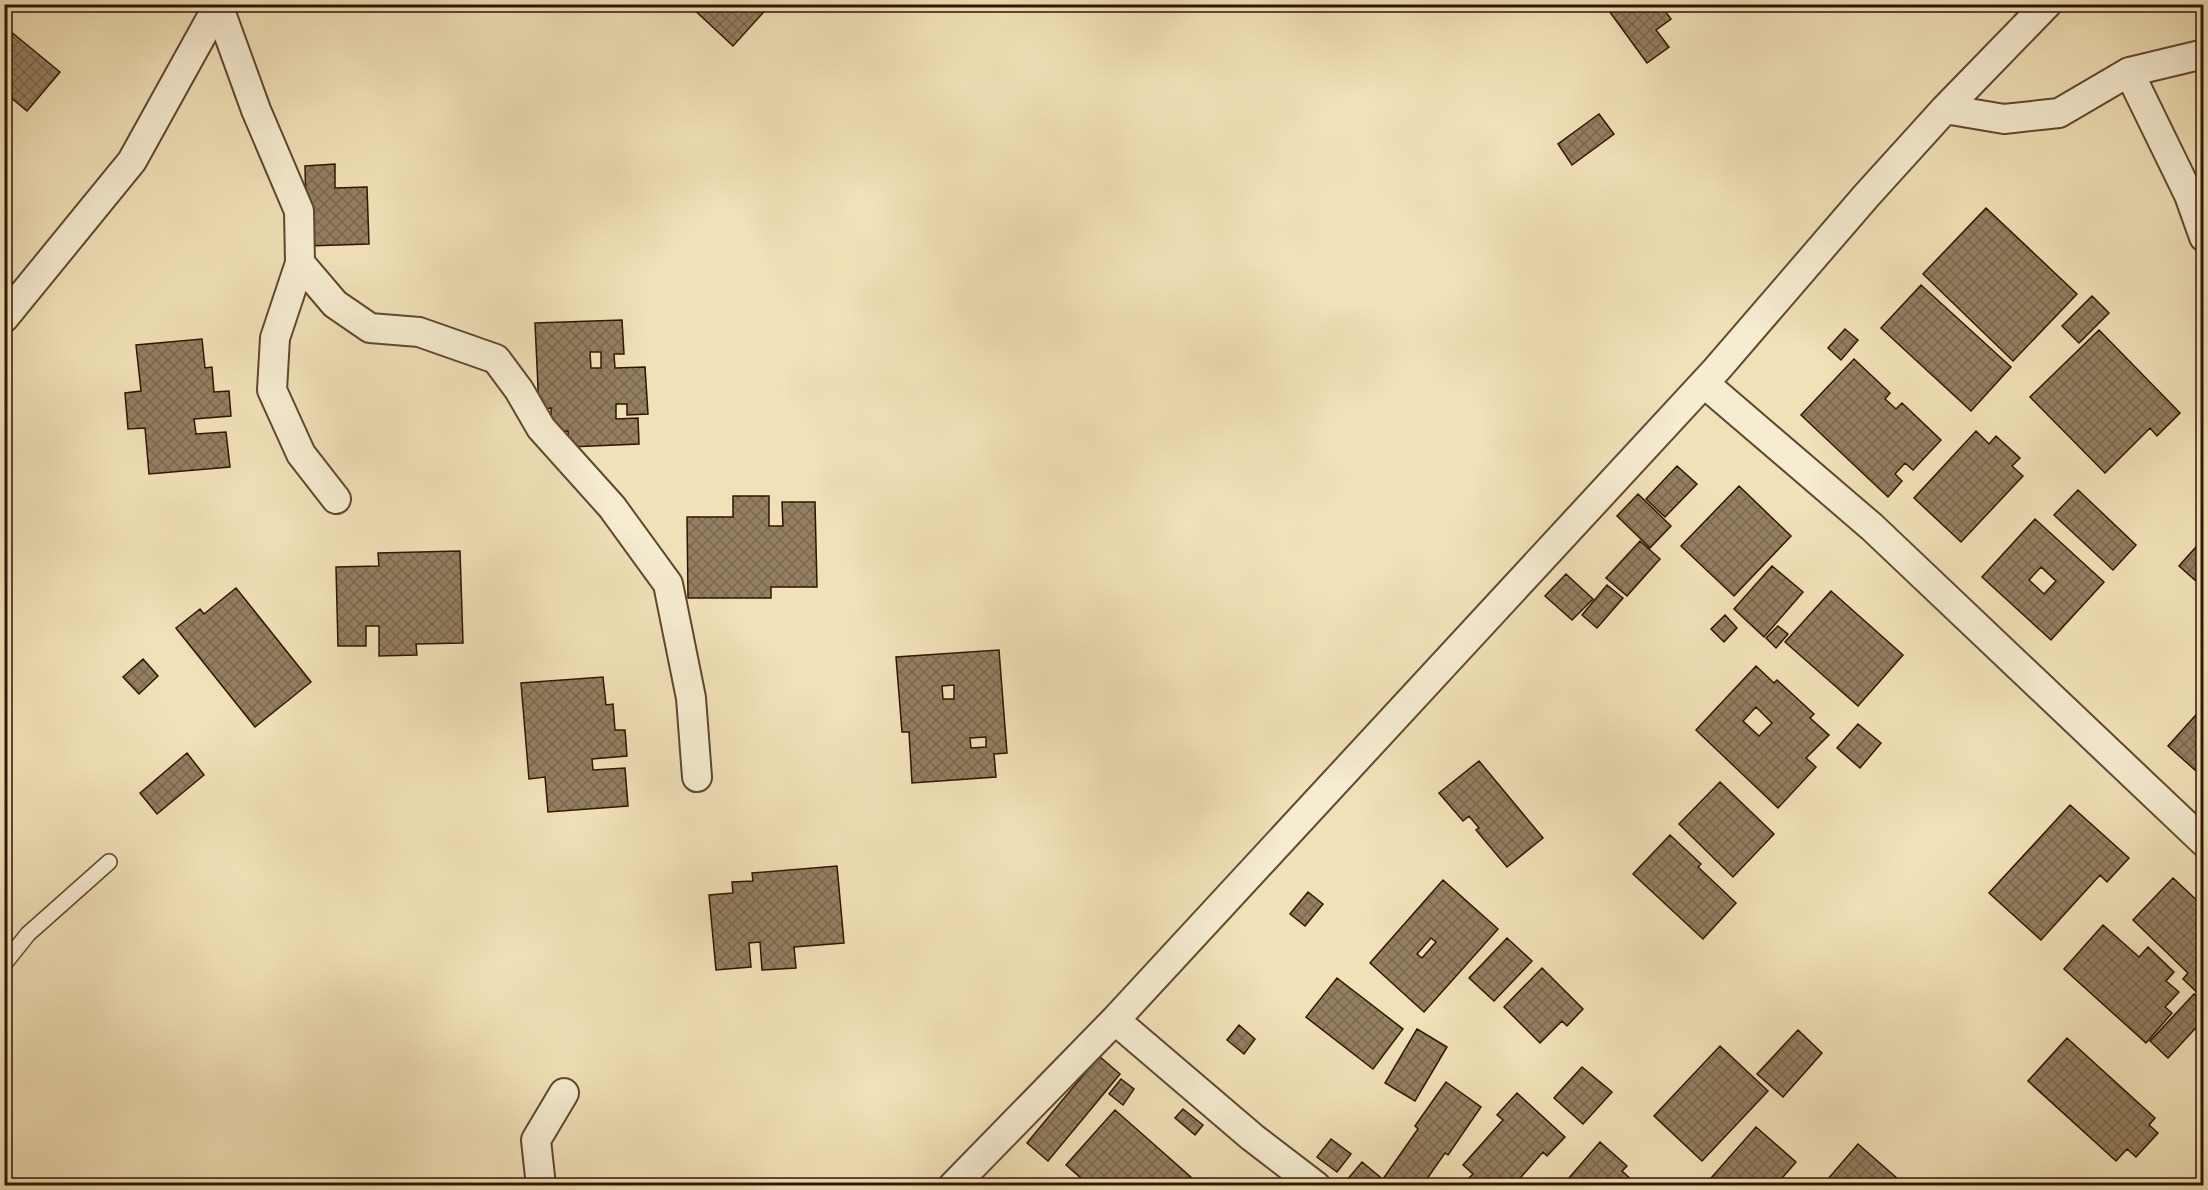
<svg xmlns="http://www.w3.org/2000/svg" width="2208" height="1190" font-family="'IM FELL Double Pica',serif">
<style>
.building{fill:url(#building-cross-hatch);stroke:#301402;stroke-width:1.5;fill-rule:evenodd}
.lines{fill:none;stroke-linecap:round;stroke-linejoin:round}
.lane-casing{stroke:#604730;stroke-width:18}
.street-casing{stroke:#604730;stroke-width:32}
.lane{stroke:#f6ecd1;stroke-width:15}
.street{stroke:#f6ecd1;stroke-width:28}
</style>
<defs>
<pattern id="building-cross-hatch" width="8" height="8" patternUnits="userSpaceOnUse" patternTransform="scale(1.5)"><rect width="8" height="8" fill="#947f61"/><path d="M0 0l8 8M0 8l8-8" fill="none" stroke="#79674e"/></pattern>
</defs>
<rect width="100%" height="100%" fill="#f1e1b8"/>
<filter id="stains"><feTurbulence type="fractalNoise" baseFrequency=".00333" numOctaves="4"/><feColorMatrix values="0 0 0 0 .2 0 0 0 0 .09 0 0 0 0 .02 0 0 0 .5 -.17"/></filter>
<radialGradient id="worn" r=".72"><stop offset=".6" stop-color="#630" stop-opacity="0"/><stop offset="1" stop-color="#630" stop-opacity=".3"/></radialGradient>
<path class="building" d="M688 4H771L733 46Z
M1604 4H1660L1671 19 1656 30 1669 47 1647 63Z
M4 26 60 72 27 111 4 92Z
M1599 114 1614 134 1572 165 1558 144Z
M335 164V188L367 187 369 244 307 246 305 166Z
M1986 208 2077 294 2013 361 1923 274Z
M1921 285 2011 367 1971 411 1881 328Z
M2092 296 2109 313 2079 343 2062 326Z
M622 320 624 354H614L615 368 645 367 648 414 627 415V404H616V419L638 418 639 444 569 447 568 431 551 432V408L539 409 535 323ZM590 352H601V368H591Z
M1845 329 1858 340 1841 360 1828 348Z
M2099 330 2180 413 2157 436 2150 428 2105 473 2030 397Z
M202 339 205 368 212 367 214 392 229 391 231 416 194 419 196 434 226 432 230 467 149 474 145 428 128 429 125 393 141 391 136 345Z
M1854 359 1890 393 1885 399 1896 409 1902 403 1941 440 1913 470 1905 463 1895 474 1902 481 1888 497 1801 415Z
M1976 431 1989 444 1996 436 2020 458 2012 466 2023 476 1961 542 1914 498Z
M1677 466 1697 484 1665 517 1646 499Z
M1739 486 1791 536 1734 596 1681 546Z
M2078 490 2136 545 2113 570 2054 515Z
M1638 494 1671 526 1650 548 1617 516Z
M733 496H769V526H783L782 502H815L817 587H771V598H688L687 517H733Z
M2035 519 2104 582 2051 640 1982 577ZM2041 567 2056 581 2044 594 2029 580Z
M2204 538V588L2179 566Z
M1640 541 1660 559 1627 596 1606 578Z
M460 551 463 643 416 644 417 655 379 656V626H366V646H338L336 567 379 566 378 553Z
M1772 566 1803 592 1764 637 1734 609Z
M1566 574 1593 599 1572 620 1545 596Z
M1607 585 1623 598 1597 628 1582 615Z
M236 588 311 682 255 727 176 628 200 609 204 614Z
M1831 591 1903 655 1858 706 1785 642Z
M1725 615 1737 628 1724 642 1711 629Z
M1778 626 1788 634 1776 648 1766 638Z
M999 650 1007 753 994 754 996 777 912 783 909 732H902L896 657ZM954 685V699H943L942 686ZM986 737V747L971 748 970 738Z
M143 659 158 676 139 694 123 677Z
M1756 666 1774 683 1777 680 1814 714 1810 718 1829 735 1806 758 1816 767 1778 808 1696 730ZM1756 707 1772 723 1759 736 1743 721Z
M603 677 606 705 613 704 615 730H625L627 756 592 759 593 770 625 768 628 806 548 812 545 777 529 779 521 683Z
M2204 706V778L2168 746Z
M1858 724 1881 743 1860 768 1837 748Z
M187 753 204 775 157 814 140 793Z
M1479 761 1543 838 1507 867 1476 830 1479 828 1469 816 1463 821 1439 793Z
M1720 782 1774 834 1733 877 1679 824Z
M2070 805 2129 858 2107 882 2100 875 2041 940 1989 893Z
M1670 835 1701 864 1698 867 1736 903 1703 939 1633 874Z
M837 866 844 943 794 947 796 968 762 970 760 942 749 943 751 967 716 970 709 895 733 893 732 882 753 881 752 873Z
M2173 878 2204 907V999L2183 979 2188 973 2133 920Z
M1443 880 1498 929 1424 1012 1370 963ZM1431 938 1436 942 1422 958 1417 954Z
M1308 892 1323 904 1305 926 1290 914Z
M2103 925 2139 957 2148 947 2174 972 2166 981 2179 992 2165 1007 2172 1013 2146 1043 2064 969Z
M1507 938 1532 961 1494 1001 1469 978Z
M1542 968 1583 1009 1567 1026 1562 1021 1540 1043 1504 1007Z
M1337 978 1403 1029 1373 1069 1306 1017Z
M2194 994 2204 1002V1019L2168 1058 2150 1041Z
M1239 1025 1255 1039 1244 1054 1227 1040Z
M1417 1029 1447 1047 1415 1101 1385 1083Z
M1798 1030 1822 1053 1783 1097 1757 1074Z
M2067 1038 2155 1118 2149 1125 2158 1133 2136 1157 2127 1149 2116 1161 2028 1081Z
M1720 1046 1768 1091 1702 1161 1654 1116Z
M1099 1056 1120 1074 1048 1161 1027 1143Z
M1582 1067 1612 1092 1583 1124 1554 1098Z
M1121 1079 1134 1089 1123 1105 1109 1094Z
M1446 1082 1481 1107 1448 1155 1445 1153 1422 1186H1378L1418 1129 1415 1126Z
M1517 1093 1565 1137 1547 1156 1543 1152 1513 1186H1475L1468 1179 1473 1174 1463 1165 1503 1120 1497 1115Z
M1183 1109 1203 1125 1195 1135 1175 1118Z
M1115 1110 1201 1186H1090L1066 1165Z
M1756 1127 1796 1162 1775 1186H1704Z
M1331 1139 1351 1154 1337 1172 1317 1157Z
M1600 1142 1627 1166 1622 1171 1635 1183 1640 1179 1647 1186H1562Z
M1858 1144 1898 1179 1892 1186H1822Z
M1362 1162 1380 1177 1374 1186H1354L1347 1180Z"/>
<g class="lines">
<defs>
<path id="lane" d="M4 964 28 934 109 862"/>
<path id="street" d="M218 5 256 110 299 211 300 263 275 338 272 390 301 454 336 499
M2129 72 2189 195 2204 237
M1945 109 2004 119 2059 113 2129 72 2204 54
M300 263 335 304 370 328 419 332 496 359 519 390 541 428 612 507 668 584 691 698 697 777
M4 318 132 161 219 4
M1704 383 1872 527 2204 842
M1115 1020 1252 1137 1316 1186
M541 1186 536 1140 564 1093
M953 1186 1115 1020 1717 369 1867 195 1945 109 2047 4"/>
</defs>
<use href="#lane" class="lane-casing"/>
<use href="#street" class="street-casing"/>
<use href="#lane" class="lane"/>
<use href="#street" class="street"/>
</g>
<rect width="2208" height="1190" fill="none" stroke="#f1e1b8" stroke-width="24"/>
<rect x="6" y="6" width="2196" height="1178" fill="none" stroke="#301402" stroke-width="3"/>
<rect x="12" y="12" width="2184" height="1166" fill="none" stroke="#301402" stroke-width="1.5"/>
<rect width="100%" height="100%" filter="url(#stains)"/>
<rect width="100%" height="100%" fill="url(#worn)"/>
</svg>
